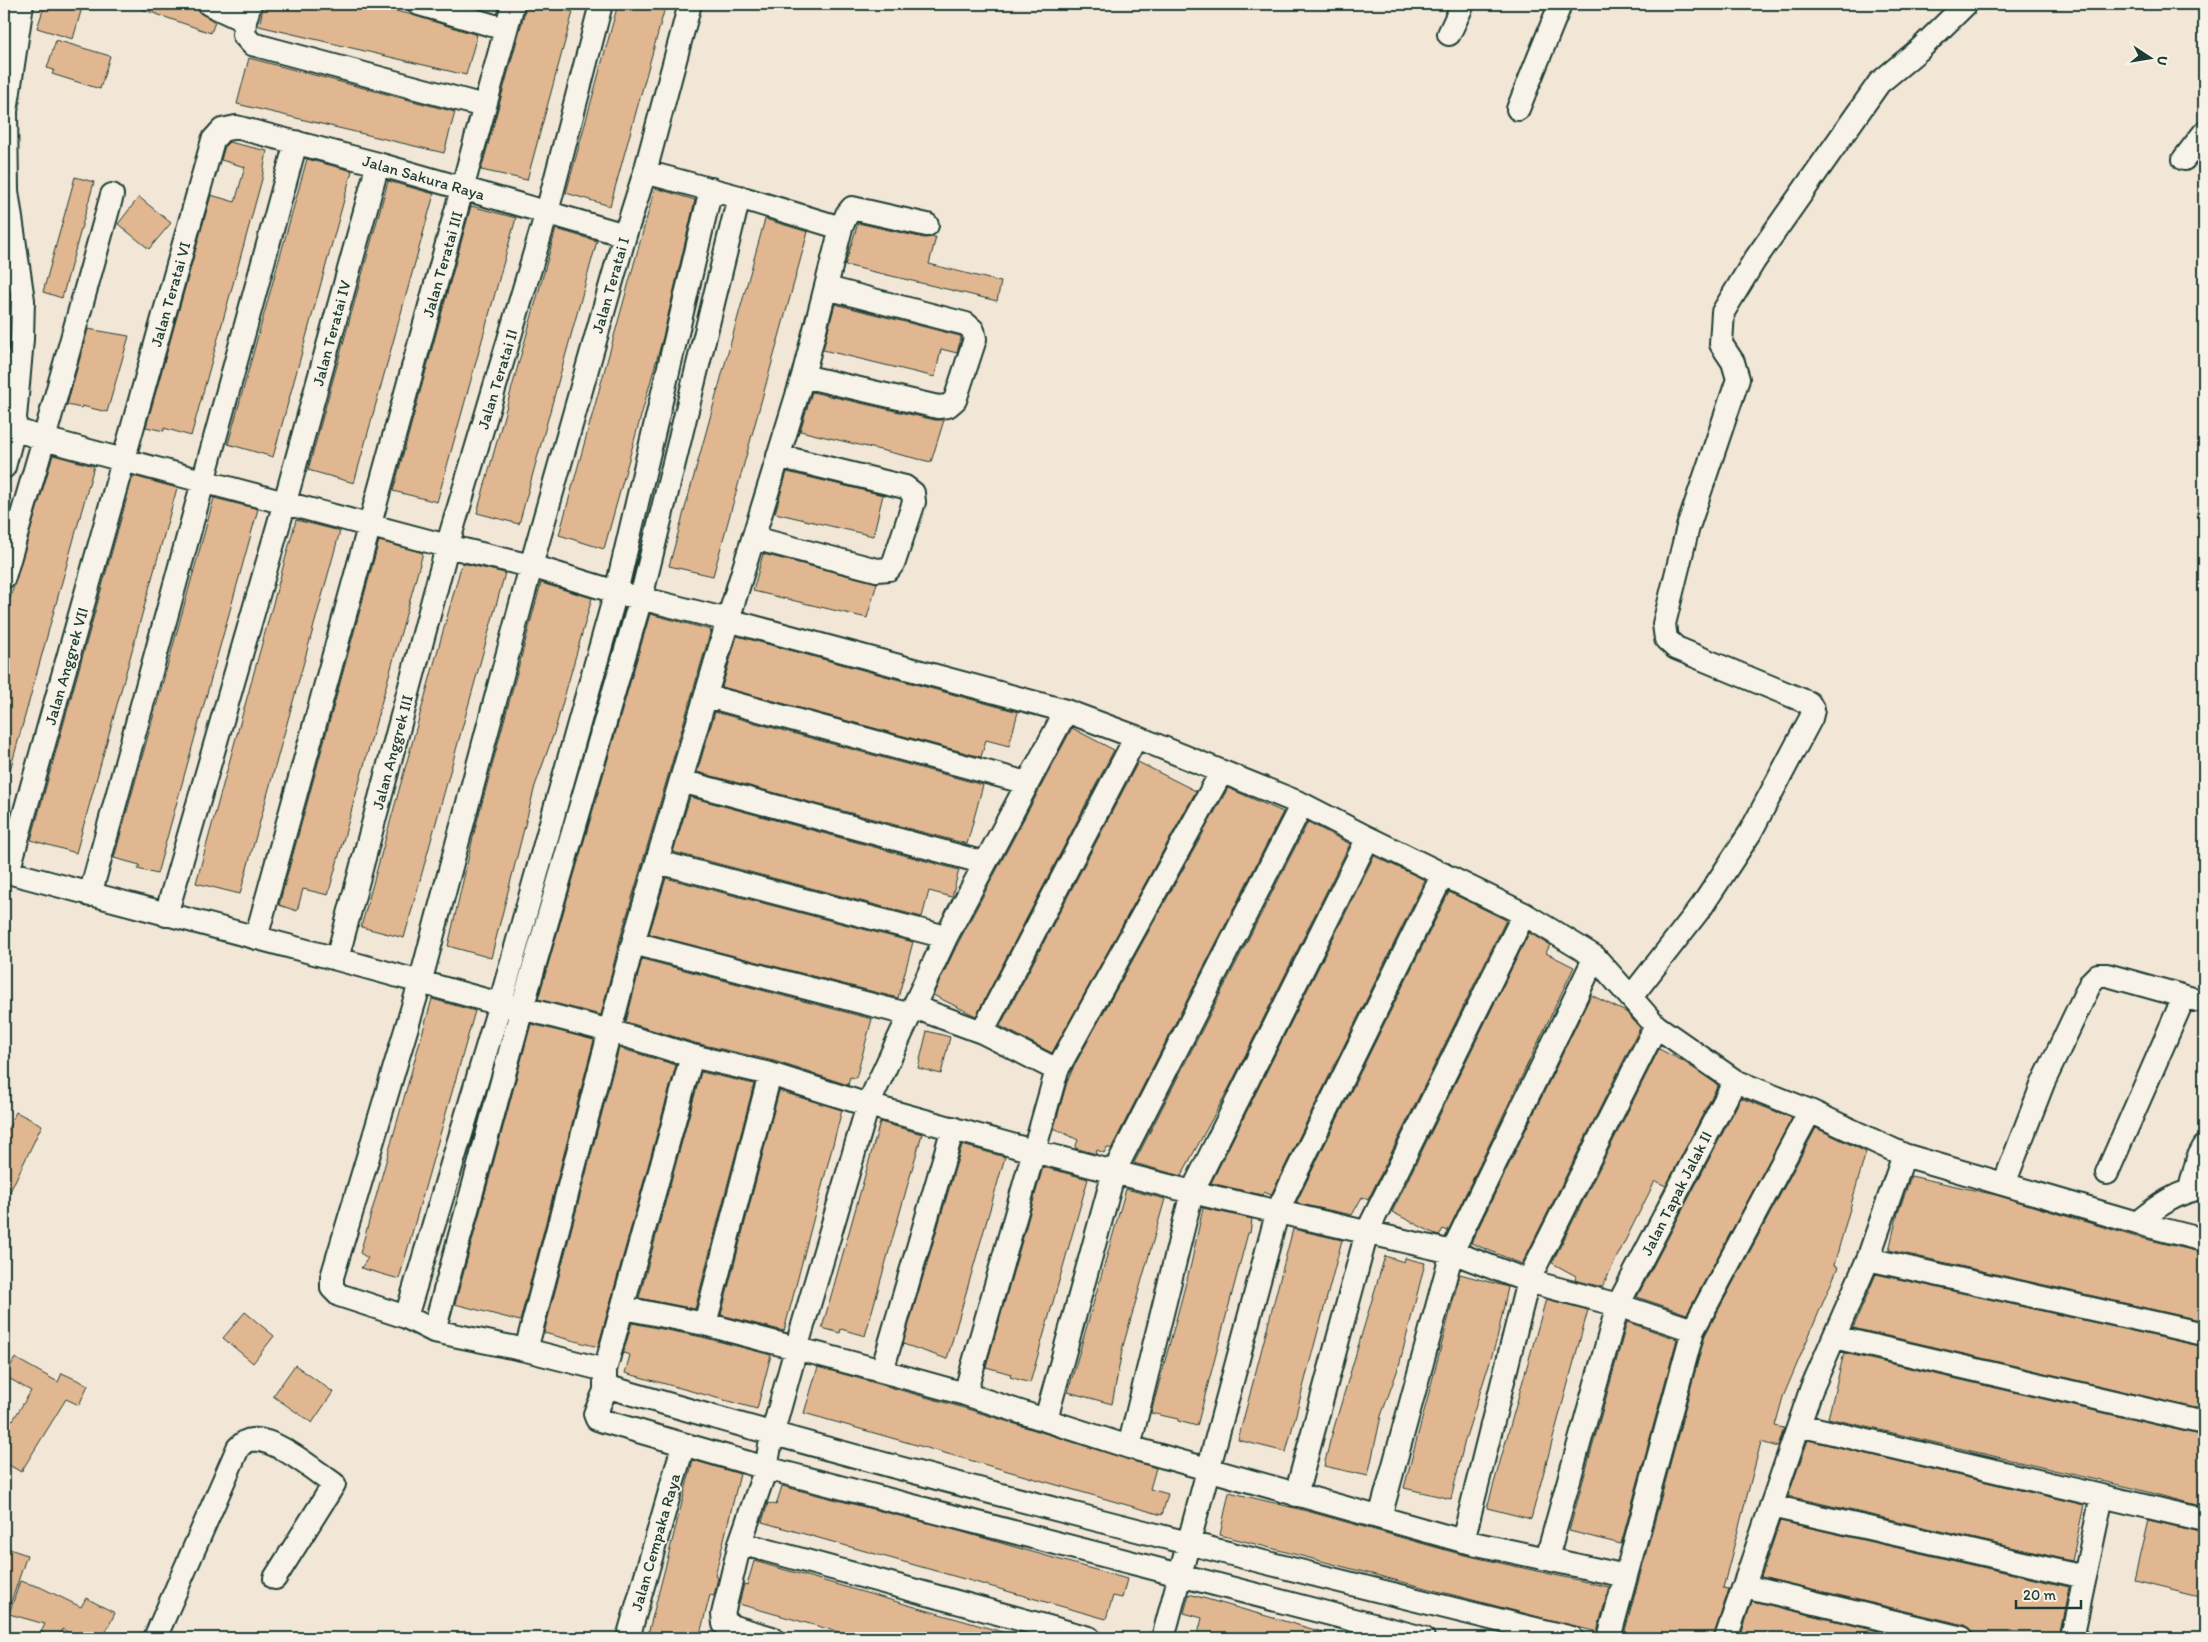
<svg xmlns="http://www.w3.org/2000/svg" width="2208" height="1642" font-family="Itim,sans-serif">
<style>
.building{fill:#e0b791;stroke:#1f3d34}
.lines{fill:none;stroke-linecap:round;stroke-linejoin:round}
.minor-casing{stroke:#1f3d34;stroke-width:26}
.minor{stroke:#f7f3e8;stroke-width:22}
.labels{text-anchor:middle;stroke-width:4;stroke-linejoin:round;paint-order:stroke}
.street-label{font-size:16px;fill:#1f3d34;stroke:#f7f3e8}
</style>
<rect width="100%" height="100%" fill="#f2e7d7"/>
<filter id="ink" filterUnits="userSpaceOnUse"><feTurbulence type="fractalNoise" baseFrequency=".02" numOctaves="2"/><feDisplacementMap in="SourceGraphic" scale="10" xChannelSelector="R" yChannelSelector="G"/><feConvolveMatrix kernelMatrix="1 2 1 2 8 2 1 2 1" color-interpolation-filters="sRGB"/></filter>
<g filter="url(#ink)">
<path class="building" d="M45 4H83L73 39 37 28Z
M134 4H196L199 12 215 22 211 33 133 6Z
M264 4H365L413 15 477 35 466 75 259 26Z
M527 4H536L553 8 554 7 573 12 527 180 481 170Z
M618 4H666L610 206 566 193Z
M56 40 110 56 100 89 52 74 54 70 47 68Z
M249 58 455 112 444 153 237 104Z
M229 142 267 151 262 179 191 436 164 428V431L146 427 211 195 235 202 245 167 221 160 225 146Z
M307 159 352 171 273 457 228 444Z
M75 177 94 182 62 298 43 292Z
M388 181 434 194 354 483 308 470Z
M655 188 695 200 663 337 604 549 559 535Z
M139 197 171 223 149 249 118 224Z
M471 206 516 218 437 502 393 491Z
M765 219 808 232 713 576 669 566Z
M858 223 924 238 936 237 929 264 1001 282 997 301 845 265Z
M556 229 597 241 519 524 477 513Z
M835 304 960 336 961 338 957 353 941 349 935 377 823 350Z
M88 329 129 336 107 412 82 406 81 408 67 405Z
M812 392 935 420H944L931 462 800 431Z
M53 455 94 466 9 774 4 773V619Z
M787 472 883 495 873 536 775 513Z
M133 476 177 488 76 853 31 840Z
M214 498 258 509 157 874 138 869 140 865 114 858Z
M296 520 340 531 240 894 196 883Z
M379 541 423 553 328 895 303 889 297 911 279 905Z
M763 554 877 583 867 618 753 591Z
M462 563 505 573 404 938 361 927Z
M541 583 592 598 555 730 535 786 491 958 448 946 475 829Z
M650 614 711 630 620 939 601 1015 538 999Z
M737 636 1018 712 1009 746 986 740 981 757 722 687Z
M715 712 983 785 967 844 697 772Z
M1072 728 1114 750 976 1016 933 995 958 943Z
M1138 762 1196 791 1052 1053 1000 1026Z
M1228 788 1283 812 1111 1149 1107 1147 1104 1153 1097 1150 1096 1154 1075 1148 1078 1140 1054 1128 1067 1082 1074 1066Z
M690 797 959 870 952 897 929 891 922 917 673 852Z
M1308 822 1350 844 1229 1088 1181 1176 1134 1163Z
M1374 856 1425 880 1271 1195 1264 1192 1262 1195 1211 1183Z
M666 878 913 942 898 998 649 934Z
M1449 892 1506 920 1368 1200 1362 1197 1352 1215 1296 1203Z
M1529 933 1550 945 1546 953 1574 967 1448 1231 1443 1229 1439 1236 1392 1212Z
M642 959 872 1019 856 1078 850 1077 848 1085 774 1061 695 1043 626 1022Z
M1591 995 1626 1012 1640 1028 1522 1264 1471 1243Z
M432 999 475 1011 399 1279 361 1268 368 1258 360 1253Z
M531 1024 594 1040 520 1321 455 1304Z
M927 1031 950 1037 941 1074 918 1068Z
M619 1048 676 1065 598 1347 544 1333Z
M1659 1049 1683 1061 1718 1085 1666 1186 1655 1181 1602 1287 1575 1280 1576 1276 1552 1263Z
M701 1072 754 1084 695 1309 639 1298Z
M779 1091 842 1110 784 1331 721 1315Z
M1741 1098 1792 1118 1687 1314 1637 1297Z
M16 1112 42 1125 4 1204V1137Z
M880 1122 922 1134 865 1336 841 1329 840 1333 822 1328Z
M1816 1128 1866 1152 1834 1265 1838 1267 1783 1397 1775 1426 1784 1428 1778 1447 1761 1442 1723 1588 1729 1589 1713 1638H1623L1705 1335Z
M962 1145 1005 1157 947 1359 903 1344Z
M1043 1167 1088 1179 1030 1383 1010 1377 1011 1374 986 1367Z
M1911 1176 1996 1195 2133 1236 2204 1253V1321L1889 1250 1898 1213Z
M1126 1189 1165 1199 1123 1346 1112 1404 1068 1392Z
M1203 1208 1252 1219 1250 1233H1248L1197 1426 1178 1421V1419L1151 1413 1191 1264Z
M1293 1229 1342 1240 1286 1452 1238 1440Z
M1385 1256 1404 1262 1405 1258 1425 1263 1399 1366 1381 1416 1368 1476 1324 1466 1330 1441Z
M1460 1274 1508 1287 1497 1339 1465 1440 1451 1499 1404 1488Z
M1876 1274 2204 1347V1410L1853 1328Z
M1546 1299 1588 1310 1531 1519 1487 1508Z
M245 1312 274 1336 253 1363 223 1338Z
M1627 1322 1677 1339 1621 1544 1569 1531Z
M632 1323 702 1337 771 1355 757 1409 625 1373 630 1355 623 1353Z
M1844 1353 2204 1436V1507L2132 1488 1828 1418Z
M15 1358 58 1382 62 1373 88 1385 79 1405 66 1399 21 1472 4 1462V1415L13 1420 31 1391 5 1376Z
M295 1365 333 1392 312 1423 273 1396Z
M818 1367 961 1407 1156 1468 1150 1489 1168 1494 1162 1515 804 1413Z
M1808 1440 2084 1505 2072 1561 1788 1496Z
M693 1460 740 1474 715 1576 718 1577 714 1596 710 1595 699 1638H647Z
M782 1486 959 1531 1127 1579 1122 1598 1113 1596 1106 1619 762 1522 768 1503 776 1505Z
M1229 1492 1307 1511 1460 1554 1609 1587 1597 1632 1220 1535Z
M2148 1520 2204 1533V1597L2134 1580Z
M1780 1521 2069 1587 2059 1638H1975L1971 1629 1965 1625 1761 1577Z
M4 1547 27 1555 7 1614H4Z
M754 1561 1006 1633 1005 1638H860L739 1604 744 1584 747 1585Z
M20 1581 40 1587 81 1607 86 1598 115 1613 103 1638H80L62 1629 58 1638H54L41 1632 45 1624 9 1614Z
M1189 1594 1326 1633V1638H1197L1202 1618 1184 1613Z
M1752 1601 1906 1638H1740Z"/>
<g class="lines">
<defs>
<path id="minor" d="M209 4 245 21
M250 4 245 21 244 35 252 44 484 106
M419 4 505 29
M690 4 645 172 625 235 533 559 420 983 332 1277V1288L339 1295 406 1317 434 1331 526 1350 605 1370V1391L595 1414 597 1419 603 1421 766 1468 1423 1638
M1449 34 1463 4
M1518 109 1558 10
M2184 159 2204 133
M645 172 739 197 841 228
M803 376 938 407 948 406 955 400 975 339 973 330 966 324 827 288
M14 429 44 439 447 546 531 566 616 592 728 620 1066 711 1136 737 1302 804 1368 838 1524 914 1595 957 1656 1026 1735 1081 1810 1111 1904 1155
M4 467 14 429 22 339 23 300 7 191 6 111 22 4
M754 538 877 570 889 569 894 562 914 502 913 493 905 487 778 456
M4 577 44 439 112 195
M707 696 1027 783
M681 781 985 863
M658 862 946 937
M4 871 337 959 500 1004 522 1008 610 1031 692 1056 770 1074 868 1105 1033 1151 1192 1192 1452 1252 1528 1281 1618 1305 1693 1330 1609 1638
M8 872 213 140 222 130 236 127 378 164 625 235
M90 895 296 142
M166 915 285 502 378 164
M256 938 513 4
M633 943 911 1015
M337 959 449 540 547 212 601 4
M1631 997 1702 906 1750 833 1811 718 1813 710 1809 703 1676 648 1666 639 1664 624 1688 527 1738 379 1733 362 1721 344 1723 312 1754 261 1879 83 1920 49 1966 4
M914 1007 982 1032 1057 1070
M982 1032 1136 737
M2107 1173 2184 997
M2004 1184 2043 1083 2091 982 2098 975H2107L2204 1002
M2190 1189 2198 1158 2204 1147
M2137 1223C2156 1207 2179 1190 2204 1188
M1868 1259 2204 1334
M624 1308 705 1324 882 1371 965 1394 1129 1447 1463 1541 1626 1576
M406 1317 500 1004 616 592 711 189
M705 1324 770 1074
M1693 1330 1810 1111
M434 1331 522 1008 641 598 739 197
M1834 1337 2204 1423
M526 1350 633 943 728 620 803 376 841 228 847 214 852 208 927 225
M605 1370 692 1056
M882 1371 953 1128
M605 1386C925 1479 1248 1559 1572 1638
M965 1394 1057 1070 1221 773
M1046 1419 1114 1172 1302 804
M1799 1425 2204 1520
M1129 1447 1192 1192 1368 838
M1296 1495 1367 1232 1524 914
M1771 1506 2085 1577
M1380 1517 1452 1252 1595 957
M1463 1541 1528 1281 1656 1026
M740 1543 1089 1638
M1547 1558 1618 1305 1735 1081
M1744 1586 1962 1638
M155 1638 238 1448C241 1445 246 1440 251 1440 274 1436 315 1471 334 1484L275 1578
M628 1638 683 1446
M772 1638 724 1624 723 1614 740 1543 766 1468 772 1435 796 1349 868 1105 946 937 1066 711
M1163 1638 1278 1210 1443 874
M1726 1638 1811 1390 1868 1259 1904 1155 2137 1223 2204 1240
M2072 1638 2102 1496"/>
</defs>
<use href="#minor" class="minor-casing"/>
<use href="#minor" class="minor"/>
</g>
</g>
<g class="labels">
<g class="street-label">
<text transform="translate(424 177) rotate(16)" y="6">Jalan Sakura Raya</text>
<text transform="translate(442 264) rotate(-74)" y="6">Jalan Teratai III</text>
<text transform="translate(610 285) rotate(-74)" y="6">Jalan Teratai I</text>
<text transform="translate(170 294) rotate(-74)" y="6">Jalan Teratai VI</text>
<text transform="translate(331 333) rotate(-75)" y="6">Jalan Teratai IV</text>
<text transform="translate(497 379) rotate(-73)" y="6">Jalan Teratai II</text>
<text transform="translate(66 666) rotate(-74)" y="6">Jalan Anggrek VII</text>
<text transform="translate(392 752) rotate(-75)" y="6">Jalan Anggrek III</text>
<text transform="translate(1676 1193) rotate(-63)" y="6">Jalan Tapak Jalak II</text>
<text transform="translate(655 1542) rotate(-74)" y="6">Jalan Cempaka Raya</text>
</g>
</g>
<rect width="2208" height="1642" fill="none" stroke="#f7f3e8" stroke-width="20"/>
<rect x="10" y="10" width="2188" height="1622" fill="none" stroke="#1f3d34" stroke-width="2" filter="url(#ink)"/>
<g transform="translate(2150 58) rotate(102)" stroke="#f7f3e8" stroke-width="4" paint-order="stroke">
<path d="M0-4L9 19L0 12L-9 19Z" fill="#1f3d34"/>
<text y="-8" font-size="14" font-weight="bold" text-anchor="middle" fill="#1f3d34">U</text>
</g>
<path d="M2016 1600v8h65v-8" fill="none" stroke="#1f3d34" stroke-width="2.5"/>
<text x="2023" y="1600" font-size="15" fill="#1f3d34" stroke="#f7f3e8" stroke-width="4" paint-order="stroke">20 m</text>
</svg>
